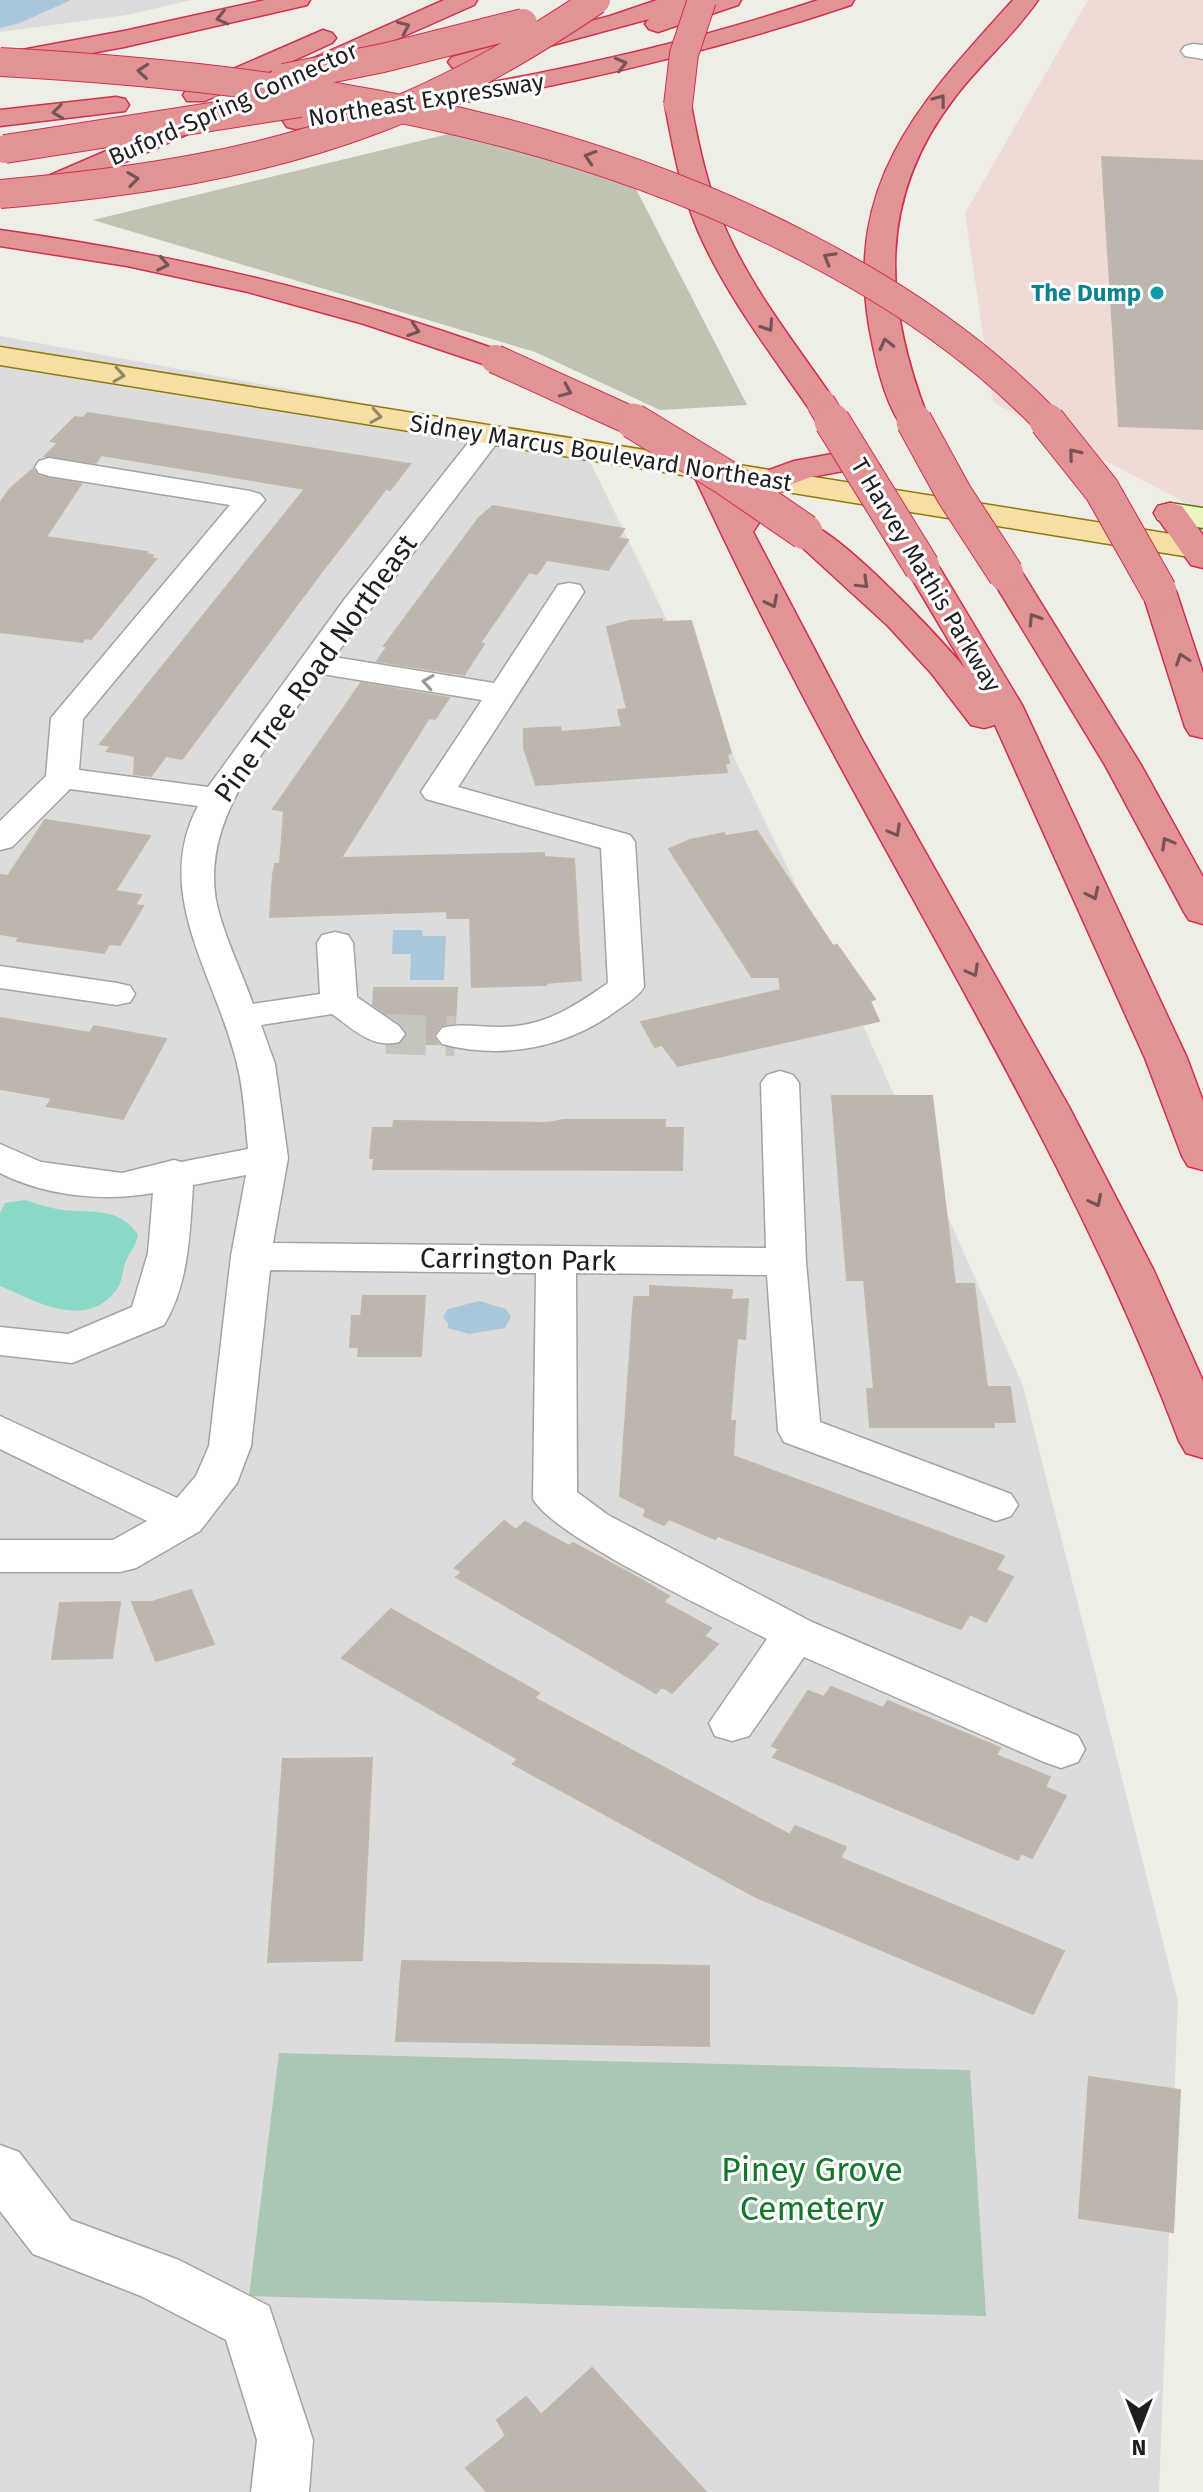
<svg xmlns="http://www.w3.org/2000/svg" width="1203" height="2492" font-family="'Fira Sans',sans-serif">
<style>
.residential{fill:#dddcdc}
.commercial{fill:#efdbd6}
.construction{fill:#c0c3b2}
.cemetery{fill:#a9c7b2}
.pitch{fill:#89d9c6}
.water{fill:#a9c7da}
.building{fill:#bcb6af;stroke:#c0b7a9;stroke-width:2}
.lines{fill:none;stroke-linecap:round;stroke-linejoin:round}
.minor-tunnel{stroke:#c5c5be;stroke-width:40;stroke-dasharray:40 20;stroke-linecap:butt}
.minor-casing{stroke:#a3a3a3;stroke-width:3}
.secondary-casing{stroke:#55700c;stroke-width:3}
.primary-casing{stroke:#90790a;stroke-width:3}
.motorway-casing{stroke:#cf314e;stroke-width:3}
.minor{fill:#fff;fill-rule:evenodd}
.secondary{fill:#eaf5be;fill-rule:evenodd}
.primary{fill:#f6dfa5;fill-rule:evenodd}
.motorway{fill:#e19395;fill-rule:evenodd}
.motorway-bridge-far1-casing{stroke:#cf314e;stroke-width:30;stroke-linecap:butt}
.motorway-bridge-casing{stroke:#cf314e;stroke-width:37;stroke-linecap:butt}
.motorway-bridge-far1{stroke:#e19395;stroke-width:28}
.motorway-bridge{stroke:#e19395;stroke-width:35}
.oneway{stroke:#765354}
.oneway2{stroke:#958969}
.oneway3{stroke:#9a9a9a}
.culture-dot{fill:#0f9aa8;stroke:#fff;stroke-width:3}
.labels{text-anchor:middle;stroke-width:6;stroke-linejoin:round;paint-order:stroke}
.far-street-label{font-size:24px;fill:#1f1f1f;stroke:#fff}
.far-culture-label{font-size:24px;font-weight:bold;fill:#0d838f;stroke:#fff;text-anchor:end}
.street-label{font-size:28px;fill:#1f1f1f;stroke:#fff}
.near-park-label{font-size:34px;fill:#13772b;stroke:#fff}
</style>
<rect width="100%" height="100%" fill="#efeee6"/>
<path class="residential" d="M0 0H192L127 15 0 32Z
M0 336 581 443 851 998 1023 1386 1178 2001 1159 2492H0Z"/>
<path class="commercial" d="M1088 0H1203V512L993 402 965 213Z"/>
<path class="construction" d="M457 132 635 187 747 405 660 410 535 352 93 220Z"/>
<path class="cemetery" d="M279 2053 970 2070 986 2316 249 2296Z"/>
<path class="pitch" d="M25 1200C37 1204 50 1208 63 1210 91 1213 121 1207 138 1235 136 1247 129 1252 125 1263 122 1273 122 1284 115 1292 83 1330 36 1301 0 1286V1213L5 1203Z"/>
<path class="water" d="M0 0H71L20 23 0 28Z
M393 930H422L423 936H446L444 980H410L411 954H392Z
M479 1301 506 1309 511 1317 505 1328 469 1334 448 1328V1323L443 1317 448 1309Z"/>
<path class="building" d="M1102 157 1203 161V429L1119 426Z
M88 413 410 464 390 490 386 489 323 570 182 759 166 756 151 776 134 774 135 756 107 751 111 746 100 744 305 489 101 455 96 463 45 456 58 443 51 441 75 417 83 418Z
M33 469 38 476 81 484 46 537 147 552 146 554 153 555 151 558 156 559 91 639 85 638 82 642 0 632V503L10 489Z
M493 506 624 529 618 538 628 540 608 570 547 560 537 574 529 572 480 643 484 644 464 675 377 661 387 647 384 646 479 518Z
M662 619V622L691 621 731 753 727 754 729 763H725L727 772 536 785 524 748V729L560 727 561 732 622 727 618 710 627 709 607 627 629 621Z
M361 683 449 698 435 719 429 718 341 858 544 853V857L574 859 581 980 546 983V985L472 987 470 918H447V911L270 917 273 875 275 864H280L284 811 273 809Z
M45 820 150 836 115 891 141 895 135 905 143 906 120 945 109 944 104 953 17 941 19 937 0 934V875L8 876Z
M757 831 833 946 837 945 875 999 870 1001 879 1021 678 1066 662 1045 655 1047 641 1022 781 990 779 977H752L669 849 690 840 724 833 726 836Z
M374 988H457L455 1023 440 1026 433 1036 438 1044H401L407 1032 401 1024 373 1005Z
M0 1018 90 1033 94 1026 166 1039 123 1119 47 1106 52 1098 0 1089Z
M832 1096H932L955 1284H974L987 1387H1010L1015 1422H993L994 1427H870L867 1389H874L864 1280H847Z
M564 1120H665V1128H683L682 1170 373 1169 374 1158H370L373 1128H393L394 1121 547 1123Z
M650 1286 732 1290 731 1300 748 1299 745 1339 737 1338 730 1421H735L733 1456 1004 1556 996 1570 1013 1577 986 1622 970 1614 961 1629 718 1536 715 1539 669 1519 664 1525 644 1516 646 1509 620 1496 634 1297H650Z
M363 1296H425L421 1356H358L359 1347H350L352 1316H361Z
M504 1521 516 1530 525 1522 569 1546 573 1543 635 1576 669 1596 663 1602 711 1628 704 1636 718 1644 672 1693 662 1687 656 1693 456 1577 462 1572 455 1568Z
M191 1590 214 1644 156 1661 132 1602H152Z
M120 1602 112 1658 52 1659 60 1603Z
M391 1609 539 1693 534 1698 790 1835 795 1826 846 1847 840 1858 1064 1951 1033 2014 756 1897 513 1764 518 1759 342 1658Z
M831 1687 883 1708 888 1701 1000 1748 996 1755 1050 1777 1045 1787 1066 1796 1032 1858 1021 1853 1018 1860 773 1757 779 1749 772 1746 808 1691 824 1697Z
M372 1758 362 1960 268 1962 283 1759Z
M402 1961 709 1966V2046L396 2041Z
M1089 2077 1180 2090 1173 2232 1079 2218Z
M592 2368 706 2492H487L466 2468 506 2436 497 2420 526 2397 541 2415Z"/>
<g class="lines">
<path class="minor-tunnel" d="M386 1034 455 1036"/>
<defs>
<path id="minor" d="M1193 44 1203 45V59L1185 56 1181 51 1185 46Z
M489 426 499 429 503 435 334 657 494 683 558 585 569 583 580 585 584 592 458 787 630 835 635 842 644 987C637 998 626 1004 616 1011 566 1048 502 1060 442 1044L436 1036 442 1028C461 1023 479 1027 499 1027 544 1027 572 1008 608 983L601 848 426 799 421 792 482 700 322 674C275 739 201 812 216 900 222 932 242 972 253 1004L320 994 317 943 322 935 335 932 348 935 353 943 357 997 399 1026 405 1034 399 1042C372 1049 353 1029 332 1014L261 1025 275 1064 288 1158 273 1243 766 1248 761 1083 767 1075 780 1071 793 1075 799 1083 806 1262 820 1422 1011 1494 1018 1505 1011 1516 996 1521 784 1442 778 1431 767 1275 576 1273 577 1492 608 1515 812 1622 1078 1736 1085 1749 1078 1762 1061 1768 1044 1762 804 1657 749 1736 732 1741 715 1736 709 1723 767 1639C719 1614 555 1538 533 1499L536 1273 270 1270 251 1446 237 1483 200 1531 136 1568 120 1572H0V1540H113L147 1521 0 1449V1416L177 1498 196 1476 209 1446 231 1256 246 1175 193 1185C190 1231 189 1284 164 1325L72 1363 0 1355V1327L68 1334 132 1307 148 1253 153 1193C104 1202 45 1196 0 1173V1144L41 1162 122 1173 174 1160 181 1162 248 1149C245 1121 244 1091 237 1064 217 978 151 894 198 806L70 789 12 847 0 850V821L46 776 51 718 230 505 49 476 39 473 35 467 39 461 49 458 250 491 260 494 265 500 83 719 79 770 208 787 344 600 479 429Z
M0 966 117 983 130 986 135 994 130 1002 117 1005 0 988Z
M0 2145 19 2152 71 2220 179 2260 269 2306 313 2440 309 2492H251L257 2440 226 2340 141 2296 33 2254 0 2211Z"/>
<path id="secondary" d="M1170 503 1203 508V528L1158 520 1154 513 1158 506Z"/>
<path id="primary" d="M0 347 1196 538 1203 540V556L1196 558 0 365Z"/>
<path id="motorway" d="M265 0H310L307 5 124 47 0 70V54L124 31Z
M444 0H477L474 5 307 79H289L285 74 289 69Z
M657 0H693L690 5 705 0H741L738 5 658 32 649 29 645 24 649 19 461 70 452 67 448 62 452 57 610 16Z
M818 0H854L851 5C670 66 485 103 296 129L287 127 283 121 287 115 296 113C473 89 648 57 818 0Z
M1013 0H1038C1014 35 981 63 955 97 876 199 884 304 928 418L923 425 912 427 901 425C883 398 875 358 869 326 845 179 922 101 1013 0Z
M323 30 332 33 336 38 332 43 205 101H187L183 95 187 89Z
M116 97 125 99 129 105 125 111 0 126V110Z
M678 97 687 99 691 105C699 148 708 190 726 230 754 293 798 347 836 403L832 410 821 412 810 410C770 352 726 295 698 231 681 191 673 148 665 105L669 99Z
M206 108 215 110 219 116 215 122 38 201 28 203 18 201 14 195 18 189Z
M0 230C173 254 341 293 506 353L510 359 506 365 495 368 364 324 248 292 127 266 0 246Z
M843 452 854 455 859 462 854 469 811 477 781 488 753 532 861 738 1069 1107 1154 1271 1203 1381V1458L1186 1453 1179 1441C1095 1218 975 1013 861 804 801 695 744 584 692 471L697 464 708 461 719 464 739 503 758 474 794 461Z
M1170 503 1182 506 1203 535V568L1191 565 1154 513 1158 506Z
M805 522C840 531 939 637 965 668L905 567 910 560 922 557 934 560 939 567 1022 705 1187 1058 1203 1101V1170L1188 1166 1182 1156 1145 1058 995 725 984 728 971 725 932 674 888 626 793 539 789 532 793 525Z
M1006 564 1018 567 1023 574 1141 765 1203 877V924L1189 920 1184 912 1105 765 989 574 994 567Z
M1159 581 1171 584 1176 591 1203 673V738L1190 735 1185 727 1142 591 1147 584Z"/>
</defs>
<use href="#minor" class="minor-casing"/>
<use href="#secondary" class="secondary-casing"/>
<use href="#primary" class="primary-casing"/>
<use href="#motorway" class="motorway-casing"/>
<use href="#minor" class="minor"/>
<use href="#secondary" class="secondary"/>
<use href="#primary" class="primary"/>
<use href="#motorway" class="motorway"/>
<defs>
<path id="motorway-bridge-far1" d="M0 62C278 77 555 117 805 247 896 294 978 349 1049 423
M284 78 383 58 523 23
M678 105 684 54 702 0
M5 149 300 103
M0 194C128 183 256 165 376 119 455 89 527 47 596 0
M495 359 636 423
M821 403 833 423
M912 418 915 423"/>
<path id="motorway-bridge" d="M633 421 725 477 805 532
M832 421 922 567
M914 421 954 494 1006 574
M1047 421 1102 490 1159 591"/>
</defs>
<use href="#motorway-bridge-far1" class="motorway-bridge-far1-casing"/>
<use href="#motorway-bridge" class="motorway-bridge-casing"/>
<use href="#motorway-bridge-far1" class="motorway-bridge-far1"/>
<use href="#motorway-bridge" class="motorway-bridge"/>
</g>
<defs><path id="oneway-chevron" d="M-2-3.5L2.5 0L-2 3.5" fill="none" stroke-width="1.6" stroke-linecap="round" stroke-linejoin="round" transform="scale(2)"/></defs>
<g class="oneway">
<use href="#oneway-chevron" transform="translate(222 18) rotate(167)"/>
<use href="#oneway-chevron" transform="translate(404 27) rotate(-24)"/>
<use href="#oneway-chevron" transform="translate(621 64) rotate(-14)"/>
<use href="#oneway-chevron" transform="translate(143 71) rotate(-175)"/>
<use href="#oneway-chevron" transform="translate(940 100) rotate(-53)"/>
<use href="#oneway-chevron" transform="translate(58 112) rotate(173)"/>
<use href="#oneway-chevron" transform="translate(590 157) rotate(-162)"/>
<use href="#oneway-chevron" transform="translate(133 179) rotate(-8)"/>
<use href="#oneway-chevron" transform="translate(829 258) rotate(-150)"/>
<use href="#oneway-chevron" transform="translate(163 264) rotate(11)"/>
<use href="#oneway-chevron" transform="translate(768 326) rotate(56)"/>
<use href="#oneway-chevron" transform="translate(414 330) rotate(18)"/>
<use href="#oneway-chevron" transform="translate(886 344) rotate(-103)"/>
<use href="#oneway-chevron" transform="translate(566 391) rotate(24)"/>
<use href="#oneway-chevron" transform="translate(1074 454) rotate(-130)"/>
<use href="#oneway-chevron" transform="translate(863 583) rotate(44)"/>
<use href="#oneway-chevron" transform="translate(772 602) rotate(63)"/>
<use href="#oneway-chevron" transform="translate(1034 619) rotate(-123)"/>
<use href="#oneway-chevron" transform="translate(1182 659) rotate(-109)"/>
<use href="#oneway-chevron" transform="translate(895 831) rotate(61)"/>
<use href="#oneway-chevron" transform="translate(1167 843) rotate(-119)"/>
<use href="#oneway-chevron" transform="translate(1093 894) rotate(65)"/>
<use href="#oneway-chevron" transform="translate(973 971) rotate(61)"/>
<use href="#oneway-chevron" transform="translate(1096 1201) rotate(63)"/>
</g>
<g class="oneway2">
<use href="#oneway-chevron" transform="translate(119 375) rotate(9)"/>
<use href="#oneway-chevron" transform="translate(376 416) rotate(9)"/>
</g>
<use class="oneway3" href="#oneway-chevron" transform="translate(428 682) rotate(-171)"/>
<circle class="culture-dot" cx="1157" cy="293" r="8"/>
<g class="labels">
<g class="far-street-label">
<text transform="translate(426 100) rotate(-9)" y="8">Northeast Expressway</text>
<text transform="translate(233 104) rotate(-24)" y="8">Buford-Spring Connector</text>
<text transform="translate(601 453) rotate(9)" y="8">Sidney Marcus Boulevard Northeast</text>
<text transform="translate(926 575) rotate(59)" y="8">T Harvey Mathis Parkway</text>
</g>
<g class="far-culture-label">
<text x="1141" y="301">The Dump</text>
</g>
<g class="street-label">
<text transform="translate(315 668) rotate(-54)" y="10">Pine Tree Road Northeast</text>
<text transform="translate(518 1259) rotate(1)" y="10">Carrington Park</text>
</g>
<g class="near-park-label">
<text x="812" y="2181">Piney Grove<tspan x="812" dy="39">Cemetery</tspan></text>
</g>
</g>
<g transform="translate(1139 2428) rotate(180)" stroke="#ffffff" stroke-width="6" paint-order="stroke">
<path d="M0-6L14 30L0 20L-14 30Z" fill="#1f1f1f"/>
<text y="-12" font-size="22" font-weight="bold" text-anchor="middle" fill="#1f1f1f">N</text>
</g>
</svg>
